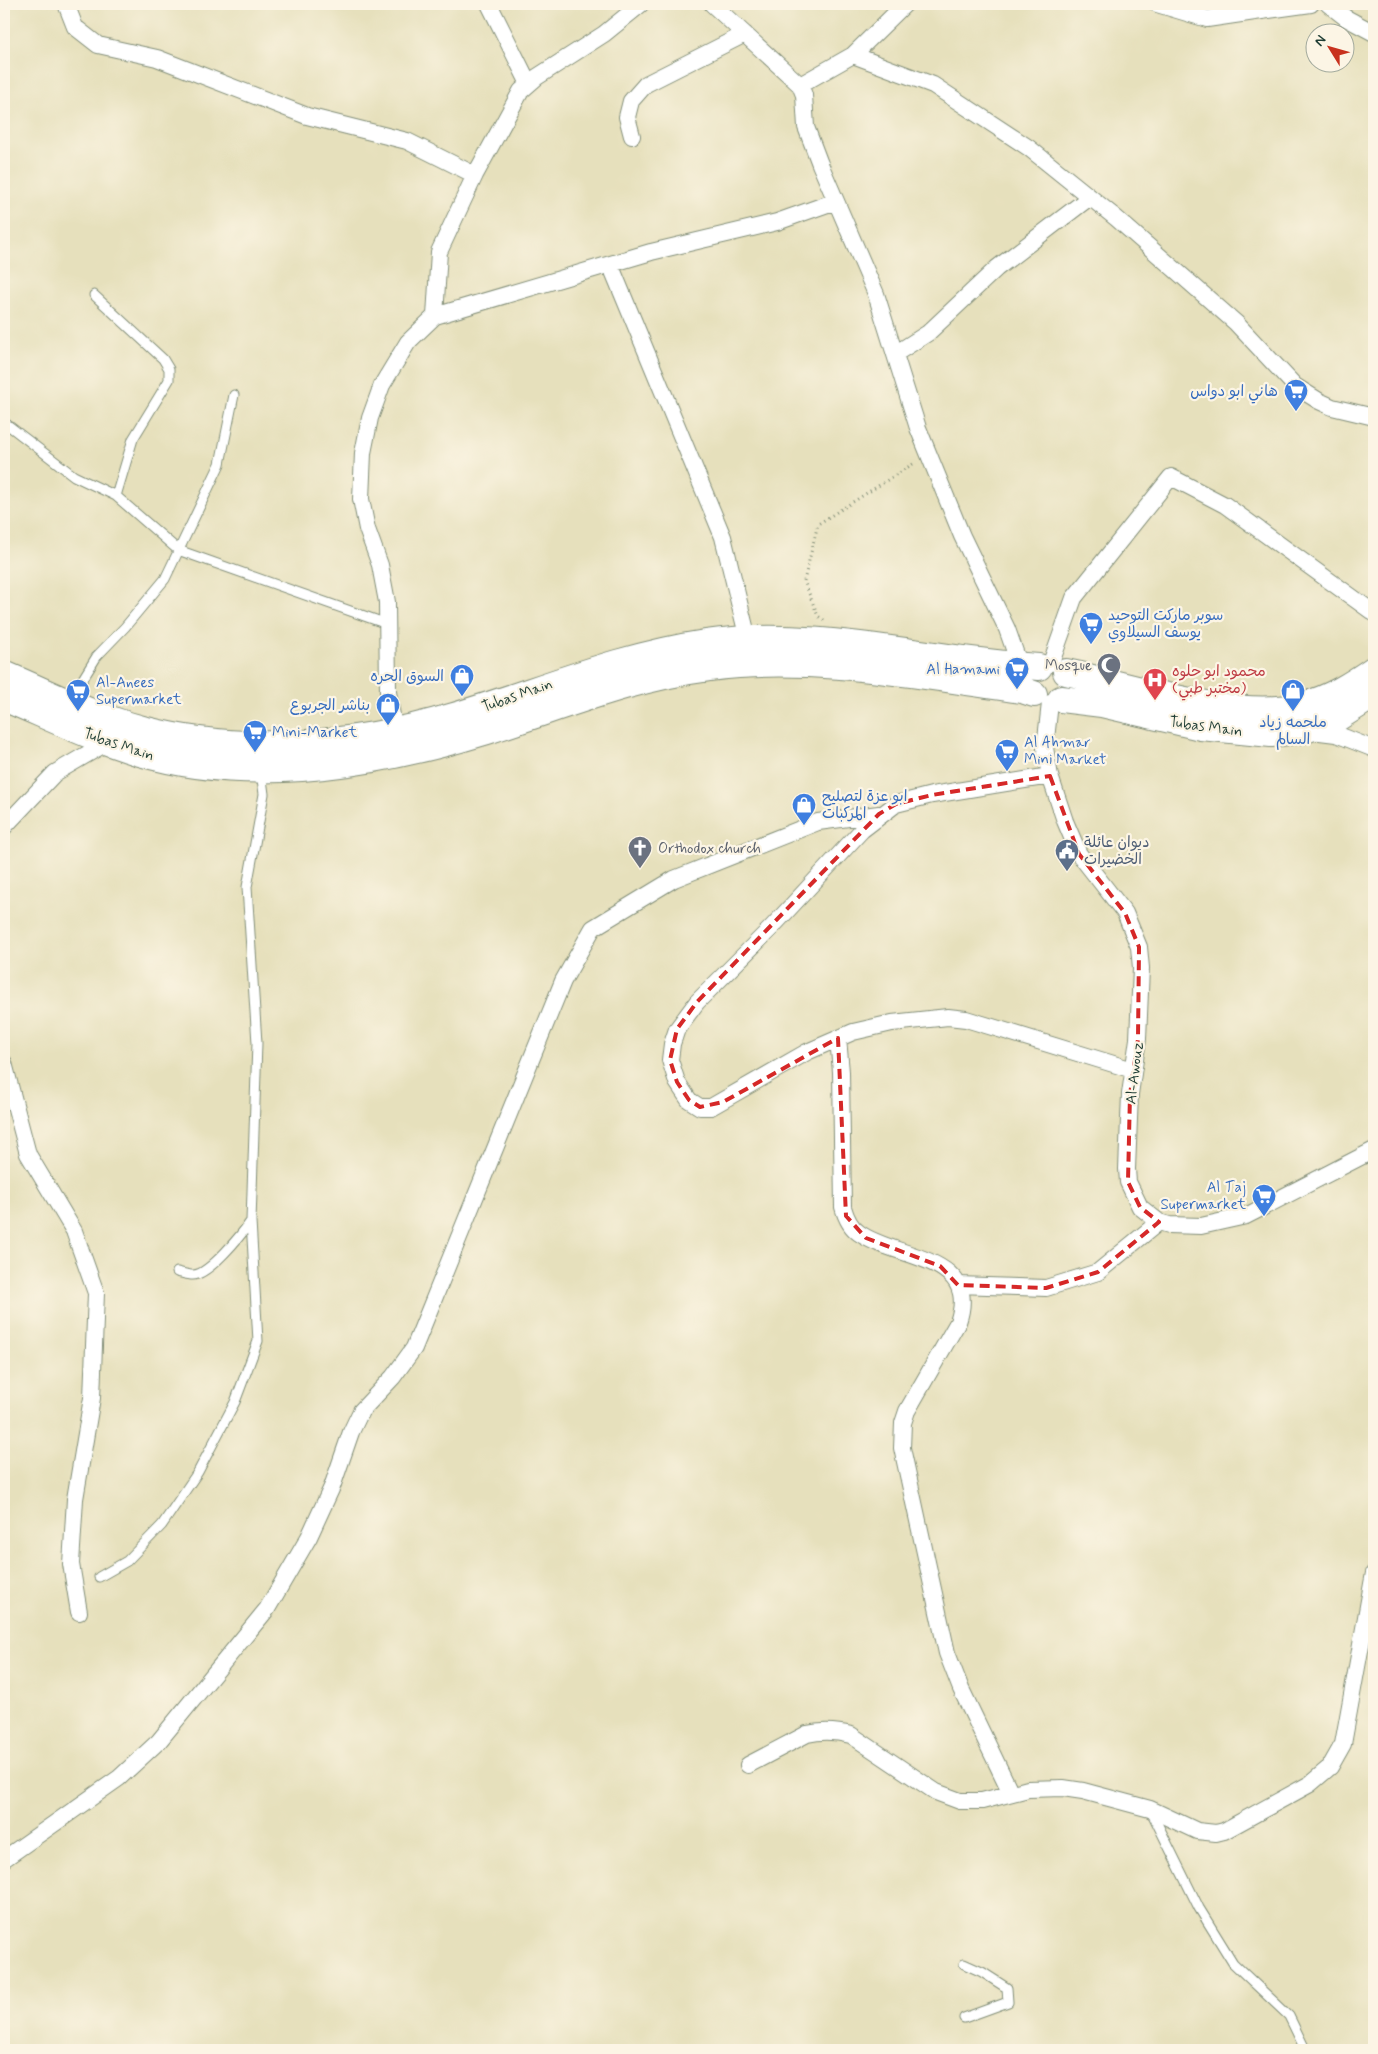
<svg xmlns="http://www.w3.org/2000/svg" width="1378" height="2054" font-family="Mynerve,'Playpen Sans Arabic',sans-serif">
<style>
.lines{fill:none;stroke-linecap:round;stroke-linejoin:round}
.lane-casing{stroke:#828e78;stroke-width:11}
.street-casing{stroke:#828e78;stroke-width:18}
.primary-casing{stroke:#828e78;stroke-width:28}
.path{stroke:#828e78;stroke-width:3;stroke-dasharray:1 4;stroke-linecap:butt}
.lane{stroke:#fff;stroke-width:9}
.street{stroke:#fff;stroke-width:16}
.primary{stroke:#fff;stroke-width:26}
.marked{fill:none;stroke:#d62828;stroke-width:4;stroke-dasharray:10 6;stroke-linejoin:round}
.labels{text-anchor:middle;stroke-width:4.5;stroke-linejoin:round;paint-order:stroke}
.shop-label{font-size:15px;fill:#366cbe;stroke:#fcf5e5;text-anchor:end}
.worship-label{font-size:15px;fill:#5b616d;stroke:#fcf5e5;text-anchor:end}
.health-label{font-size:15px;fill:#be3a42;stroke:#fcf5e5;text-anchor:start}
.street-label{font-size:15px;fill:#1f3d34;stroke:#fcf5e5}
.service-label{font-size:15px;fill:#4e5e75;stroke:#fcf5e5;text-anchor:start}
</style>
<rect width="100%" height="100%" fill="#fcf5e5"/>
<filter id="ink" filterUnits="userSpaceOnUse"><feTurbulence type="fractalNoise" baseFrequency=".02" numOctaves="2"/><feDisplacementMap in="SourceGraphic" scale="10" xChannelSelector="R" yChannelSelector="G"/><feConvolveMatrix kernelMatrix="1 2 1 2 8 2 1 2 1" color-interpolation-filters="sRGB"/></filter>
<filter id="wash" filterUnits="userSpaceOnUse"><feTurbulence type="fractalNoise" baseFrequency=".0096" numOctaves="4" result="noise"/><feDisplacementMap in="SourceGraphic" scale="20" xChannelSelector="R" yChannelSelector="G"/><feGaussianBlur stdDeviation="1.12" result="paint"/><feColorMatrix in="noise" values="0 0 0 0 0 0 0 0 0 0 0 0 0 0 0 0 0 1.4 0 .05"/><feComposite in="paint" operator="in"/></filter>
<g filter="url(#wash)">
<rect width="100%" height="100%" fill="#e6e0bc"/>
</g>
<g filter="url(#ink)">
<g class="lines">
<defs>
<path id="lane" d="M94 295 163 359 169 369V380L133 439 116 496 178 550 387 624
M4 422 74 476 116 496
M70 700 97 656 125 627 165 579 220 464 234 395
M177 1272C182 1273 188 1275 193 1275 209 1275 242 1234 251 1221
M99 1577 127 1561 162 1525 198 1472 235 1402 258 1341 251 1221 257 1043 247 887 264 794 261 772
M1151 1811 1199 1908 1233 1963 1289 2016 1304 2047 1299 2050
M964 1964 982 1972 1007 1988 1008 2002 964 2018"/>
<path id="street" d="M66 4 75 27 98 45 157 58 307 116 407 141 475 175
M489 4 529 84
M712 4 800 85 804 95 806 127 820 164 876 294 918 428 962 536 1007 629 1020 666
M1157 4 1207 19 1311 4
M1328 4 1346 18 1374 33
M853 55 933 85 1029 148 1116 218 1236 323 1295 386 1319 401 1332 407 1374 417
M800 85 853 55 905 4
M632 136 627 117 631 101 646 84 745 34
M610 264 723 537 748 639
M435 316 651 252 777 222 836 201
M895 354 928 333 997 268 1090 197
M1051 663 1074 598 1171 477 1225 505 1374 613
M1050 703 1045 748 1050 776 1065 821 1079 854 1125 913 1139 947 1141 968 1138 1039 1130 1094 1127 1169 1128 1182 1140 1207 1159 1222 1169 1225 1201 1226 1246 1216 1374 1150
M1312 731 1336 734 1374 749
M396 739 388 692 387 602 380 565 367 529 361 499 363 453 370 418 382 385 408 342 435 316 439 252 475 175 521 91 537 77 604 34 641 4
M1050 776 932 795 896 804 862 830 771 928 697 1002 677 1029 672 1044 670 1060 677 1082 689 1100 700 1107H711L807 1052 853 1032 892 1023 948 1017 966 1019 1133 1070
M4 827 55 773 108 742 110 737
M838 1038 841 1072 843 1207C846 1218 850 1227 859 1233 895 1259 981 1255 958 1322L907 1411 903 1423 902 1448 947 1653 961 1689 1011 1793
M4 1063 28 1154 74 1231 96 1293 92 1398 75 1499 71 1564 79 1612
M958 1285 1046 1288 1098 1272 1159 1222
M748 1765 807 1734C823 1730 836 1731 851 1735L936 1792 960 1801H982L1028 1789 1063 1788 1083 1791 1150 1809 1197 1831 1216 1833 1224 1831 1310 1784 1330 1767 1343 1744 1374 1573
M4 1859 119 1778 159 1741 267 1609 309 1537 332 1487 351 1432 361 1411 393 1377 414 1348 563 981 593 928 674 879 818 822 879 814"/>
<path id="primary" d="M1066 672C1134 686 1236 722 1303 705 1329 699 1352 684 1374 669
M4 674C49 693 95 717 143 729 243 755 355 746 454 716 537 691 618 656 705 643 818 627 927 660 1039 667
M4 698C49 717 93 739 140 753 252 786 377 765 487 731 560 708 631 678 709 668 813 654 918 676 1022 690L1034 694
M1061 699 1102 704 1201 727 1271 734 1305 730 1336 719 1374 695"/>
</defs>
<use href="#lane" class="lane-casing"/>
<use href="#street" class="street-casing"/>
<use href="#primary" class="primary-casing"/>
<path class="path" d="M824 620 818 616 804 581 818 524 916 462"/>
<use href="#lane" class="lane"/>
<use href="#street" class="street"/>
<use href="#primary" class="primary"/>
</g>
</g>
<path class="marked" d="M1050 776 1079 854 1125 913 1139 947 1138 1039 1130 1094 1128 1182 1140 1207 1159 1222 1098 1272 1046 1288 958 1285 940 1266 866 1238 846 1216 838 1038 723 1102 700 1107 689 1100 677 1082 670 1060 677 1029 697 1002 879 814 896 804 932 795Z"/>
<defs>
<symbol id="supermarket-pin" viewBox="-11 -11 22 30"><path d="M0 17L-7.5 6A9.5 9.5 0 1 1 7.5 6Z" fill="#3f7fe0" stroke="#fcf5e5"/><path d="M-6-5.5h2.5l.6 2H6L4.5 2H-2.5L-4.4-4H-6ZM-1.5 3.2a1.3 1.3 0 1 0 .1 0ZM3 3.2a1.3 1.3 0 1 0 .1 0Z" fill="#fff"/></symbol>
<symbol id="mosque-pin" viewBox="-11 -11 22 30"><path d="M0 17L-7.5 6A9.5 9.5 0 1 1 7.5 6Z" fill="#6b7280" stroke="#fcf5e5"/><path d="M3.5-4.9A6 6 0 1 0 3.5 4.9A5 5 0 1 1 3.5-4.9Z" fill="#fff"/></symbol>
<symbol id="shop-pin" viewBox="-11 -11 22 30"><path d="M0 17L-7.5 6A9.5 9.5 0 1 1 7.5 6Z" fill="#3f7fe0" stroke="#fcf5e5"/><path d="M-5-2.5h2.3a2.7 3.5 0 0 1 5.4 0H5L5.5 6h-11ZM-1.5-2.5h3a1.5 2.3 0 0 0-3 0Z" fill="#fff"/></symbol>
<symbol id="hospital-pin" viewBox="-11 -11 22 30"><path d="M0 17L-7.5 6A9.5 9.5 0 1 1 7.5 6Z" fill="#e0444e" stroke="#fcf5e5"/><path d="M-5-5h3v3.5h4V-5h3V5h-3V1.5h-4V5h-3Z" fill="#fff"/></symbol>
<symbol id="church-pin" viewBox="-11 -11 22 30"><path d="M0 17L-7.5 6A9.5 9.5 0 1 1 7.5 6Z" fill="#6b7280" stroke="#fcf5e5"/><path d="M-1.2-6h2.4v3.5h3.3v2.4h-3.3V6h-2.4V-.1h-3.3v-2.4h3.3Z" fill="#fff"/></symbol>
<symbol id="civic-pin" viewBox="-11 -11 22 30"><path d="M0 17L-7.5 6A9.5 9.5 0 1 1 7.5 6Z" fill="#5c6f8a" stroke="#fcf5e5"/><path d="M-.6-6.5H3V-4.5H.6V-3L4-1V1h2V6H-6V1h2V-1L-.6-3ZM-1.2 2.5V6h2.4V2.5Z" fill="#fff"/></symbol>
</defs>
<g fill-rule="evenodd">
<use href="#supermarket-pin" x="1282" y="377" width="28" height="38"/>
<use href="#supermarket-pin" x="1077" y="610" width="28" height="38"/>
<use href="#mosque-pin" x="1095" y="651" width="28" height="38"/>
<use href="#supermarket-pin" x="1003" y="655" width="28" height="38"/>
<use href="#shop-pin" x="448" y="662" width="28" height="38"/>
<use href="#hospital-pin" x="1141" y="666" width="28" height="38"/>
<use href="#supermarket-pin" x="64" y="677" width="28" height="38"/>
<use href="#shop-pin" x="1279" y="677" width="28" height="38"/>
<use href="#shop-pin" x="374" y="691" width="28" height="38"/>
<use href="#supermarket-pin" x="241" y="718" width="28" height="38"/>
<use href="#supermarket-pin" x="993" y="737" width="28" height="38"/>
<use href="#shop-pin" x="790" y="791" width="28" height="38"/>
<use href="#church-pin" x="626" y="834" width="28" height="38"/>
<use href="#civic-pin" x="1053" y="837" width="28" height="38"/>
<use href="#supermarket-pin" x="1250" y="1182" width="28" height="38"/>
</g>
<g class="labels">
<g class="shop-label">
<text x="1278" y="396">هاني ابو دواس</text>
<text x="1108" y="620" text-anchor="start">سوبر ماركت التوحيد<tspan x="1108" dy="17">يوسف السيلاوي</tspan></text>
<text x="1000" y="674">Al Hamami</text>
<text x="444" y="681">السوق الحره</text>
<text x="96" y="687" text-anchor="start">Al-Anees<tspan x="96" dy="17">Supermarket</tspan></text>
<text x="370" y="710">بناشر الجربوع</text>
<text x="1293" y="727" text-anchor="middle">ملحمه زياد<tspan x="1293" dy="17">السالم</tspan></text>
<text x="272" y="737" text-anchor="start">Mini-Market</text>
<text x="1024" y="747" text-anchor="start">Al Ahmar<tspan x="1024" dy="17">Mini Market</tspan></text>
<text x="822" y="801" text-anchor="start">ابو عزة لتصليح<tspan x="822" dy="17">المركبات</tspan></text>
<text x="1246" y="1192">Al Taj<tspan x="1246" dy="17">Supermarket</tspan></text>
</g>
<g class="worship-label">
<text x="1092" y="670">Mosque</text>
<text x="658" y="853" text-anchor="start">Orthodox church</text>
</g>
<g class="health-label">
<text x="1172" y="676">محمود ابو حلوه<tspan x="1172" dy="17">(مختبر طبي)</tspan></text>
</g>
<g class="street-label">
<text transform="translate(517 695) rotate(-19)" y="5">Tubas Main</text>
<text transform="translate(1206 726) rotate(8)" y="5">Tubas Main</text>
<text transform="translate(119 744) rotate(19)" y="5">Tubas Main</text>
<text transform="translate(1134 1073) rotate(-83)" y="5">Al-Awouz</text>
</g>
<g class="service-label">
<text x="1084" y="847">ديوان عائلة<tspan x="1084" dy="17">الخضيرات</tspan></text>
</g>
</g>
<rect width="1378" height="2054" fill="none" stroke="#fcf5e5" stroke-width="20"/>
<g transform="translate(1330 48) rotate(307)"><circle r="24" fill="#fcf5e5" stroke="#a4ab9e"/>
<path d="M0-4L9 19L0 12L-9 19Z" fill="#c8321e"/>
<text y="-8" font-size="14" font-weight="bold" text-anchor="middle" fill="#1f3d34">N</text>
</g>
</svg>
